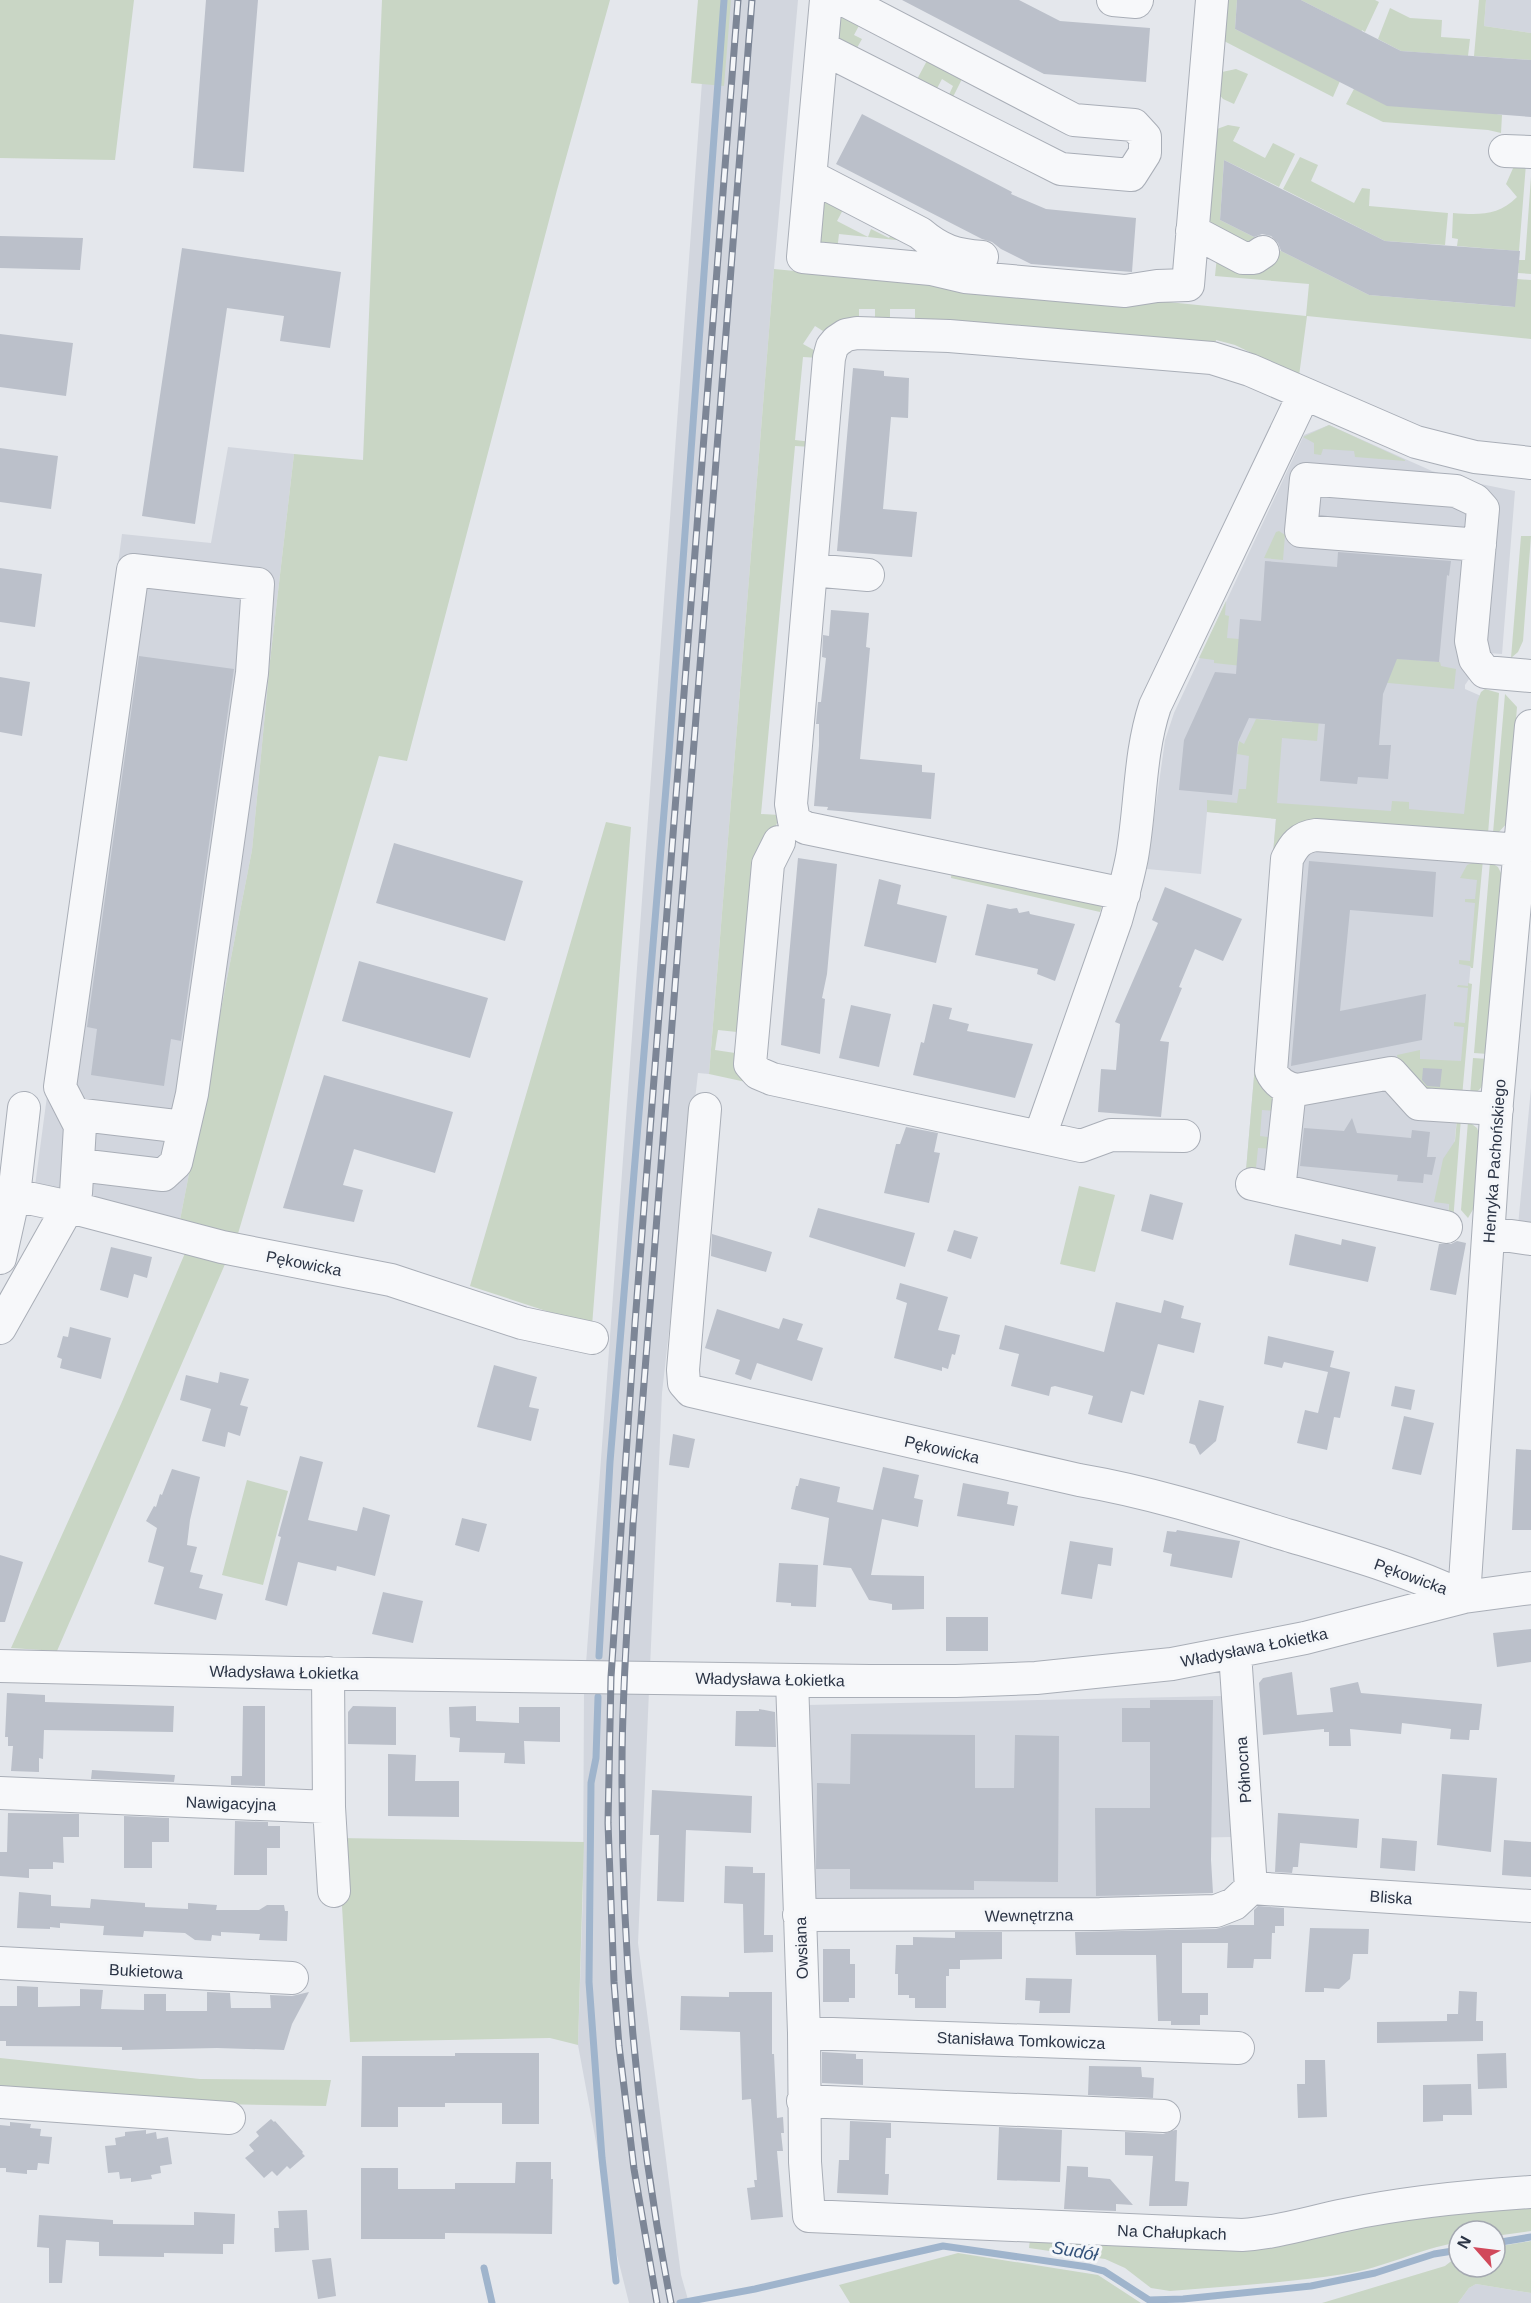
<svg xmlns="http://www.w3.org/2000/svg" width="1531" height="2303" font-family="Helvetica,sans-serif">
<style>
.built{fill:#d2d6de}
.green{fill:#c9d6c5}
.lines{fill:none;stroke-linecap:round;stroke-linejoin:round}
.stream{stroke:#9fb4cc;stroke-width:7}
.building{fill:#bbc0ca}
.minor-casing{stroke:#a9aeb7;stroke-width:34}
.minor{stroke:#f7f8fa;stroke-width:32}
.rail-casing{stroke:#7d8696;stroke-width:7}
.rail{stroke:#f4f6f9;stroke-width:4.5;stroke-dasharray:14;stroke-linecap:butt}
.labels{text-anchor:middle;stroke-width:6;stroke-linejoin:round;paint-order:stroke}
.street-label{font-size:16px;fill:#2b3445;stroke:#f4f6f9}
.water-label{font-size:18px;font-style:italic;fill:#34527a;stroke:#f4f6f9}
</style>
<rect width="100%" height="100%" fill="#e4e7ec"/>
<path class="built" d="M708 0H798L774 269 709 1074 698 1073 662 1393 638 1943 681 2275 689 2303H629L617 2255 578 2045 583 1892 584 1691Z
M1486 0H1531V33L1484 26Z
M1329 425 1432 471 1466 481 1515 491 1502 654 1487 653 1465 685V689L1481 696 1495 698 1446 1237 1244 1194 1276 818 1207 812 1201 874 1147 869 1165 740 1174 713 1304 435Z
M228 447 294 454 270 661 252 850 180 1220 35 1186 122 534 211 543Z
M1531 1088V1250L1516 1247Z
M1222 1696 1231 1837 1141 1839 1139 1909 812 1899 807 1705Z
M1476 2284 1531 2293V2303H1458L1469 2288Z"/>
<path class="green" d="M0 0H134L115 160 0 158Z
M382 0H610L557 190 407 761 379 756 237 1237 180 1220 252 850 270 661 294 454 363 460Z
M698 0H731L724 86 691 83Z
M1220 0H1237L1235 29 1340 81 1333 97 1224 41Z
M1301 0H1375L1379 2 1365 32 1362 30 1360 35 1342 21Z
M1479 0H1486L1484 26 1531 33V60L1474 56Z
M1390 8 1410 18 1442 20 1441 37 1470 39 1468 56 1401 51 1378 39Z
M834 12 862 20 854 35 862 39 854 53 839 45Z
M930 55 965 73 950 103 946 101 953 86 942 79 934 94 914 85Z
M1236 69 1248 74 1234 104 1223 99 1218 93 1222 72Z
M1354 89 1502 115 1501 133 1488 130 1383 122 1346 104Z
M1228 125 1240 127 1233 141 1265 158 1273 143 1295 154 1279 187 1224 160 1220 220 1260 240 1253 247 1203 221 1217 129Z
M1300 157 1318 165 1311 181 1354 203 1362 188 1370 189 1369 206 1448 213 1445 245 1385 241 1283 189Z
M1526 164 1519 251 1457 246 1458 239 1452 238 1453 213C1479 215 1498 216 1517 197L1506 184 1514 166Z
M1531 177V274L1518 273 1519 260H1525Z
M819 198 845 206 837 221 868 237 871 229 889 238 893 231 915 242 839 234 837 251 819 248Z
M1277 249 1369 295 1514 307 1517 279 1531 280V339L1307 316 1299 376 1235 345 1216 340 1214 350 915 326V309H890V326H875V309H859V326L827 338 822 334 823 331 815 326 803 344 821 354 820 358 803 357 795 440 812 442V447L795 446 761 814 780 815 750 894 737 1032 718 1030 715 1050 735 1053V1065L742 1066 755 1084 709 1074 774 269 1013 292 1158 301 1306 316 1309 284 1215 276 1217 256Z
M1329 425 1405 460V461L1355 457 1354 451 1323 449 1321 455 1314 454V443L1303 437Z
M1279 531 1285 535 1283 560 1264 558 1276 532Z
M1521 536H1531L1523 641 1518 652 1511 658Z
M1226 601 1225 615 1229 616 1227 638 1239 639V647L1440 662 1441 666 1456 669 1454 689 1323 677 1317 741 1282 738 1277 803 1391 811 1392 801 1409 802V809L1464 814 1477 702 1481 692 1485 689 1499 693 1488 834 1306 823 1274 1096 1277 1111 1262 1110 1260 1136 1276 1138 1275 1149 1258 1148 1255 1178 1244 1194 1276 819 1207 812V800L1237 803 1239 789H1246L1249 756 1237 754 1239 741 1244 744 1256 719 1292 722 1297 680 1280 670 1214 663V660L1199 658Z
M1505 694 1517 707 1508 822 1498 833H1493Z
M606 822 631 827 592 1326 470 1286Z
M1483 859 1473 968H1471L1470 966 1459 964V960L1470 961 1475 903 1465 902V899H1475L1477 880 1460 878 1467 865Z
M1490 862 1498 867 1502 875 1488 1054 1474 1053Z
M952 867 1103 903 1100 912 951 878Z
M1468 983 1472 984 1462 1097 1424 1092 1399 1067 1397 1055 1420 1050V1059L1461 1061 1464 1027 1454 1026V1022L1465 1023 1468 988 1457 987 1458 985 1468 986Z
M1473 1058 1488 1059C1485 1074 1487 1090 1470 1095Z
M1457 1118H1461L1453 1222 1448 1220 1449 1204 1434 1202 1443 1159 1455 1141Z
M1468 1121 1477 1128 1480 1136 1475 1206 1468 1218 1461 1210Z
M1079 1186 1115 1195 1095 1272 1060 1264Z
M188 1246 229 1255 57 1651 11 1648 121 1404Z
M247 1480 288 1491 263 1585 222 1575Z
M338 1838 584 1842 578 2045 550 2038 350 2042Z
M0 2058 200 2079 331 2080 326 2106 155 2103 0 2091Z
M1531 2198V2231L1495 2236V2231H1459V2242C1419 2249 1384 2268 1344 2274 1287 2283 1228 2286 1170 2291L1151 2288 1125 2268 1105 2259 1029 2248 1031 2231 1238 2244Z
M1531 2241V2293L1476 2284 1469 2288 1458 2303H1322L1445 2266 1459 2255V2267H1495V2247Z
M958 2253 1098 2275 1141 2303H850L839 2285Z"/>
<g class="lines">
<path class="stream" d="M599 1656 610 1462 669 752 724 0
M598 1697 596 1758 591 1783 589 1982 602 2158 616 2281
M1495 2243 1531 2237
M484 2268 492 2303
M680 2303 755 2289 943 2246 1088 2267 1104 2271 1149 2300 1183 2299 1311 2286 1375 2273 1434 2254 1459 2250"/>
</g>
<path class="building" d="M206 0H258L244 172 193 168Z
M902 0H1019L1060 21 1150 28 1146 82 1044 74Z
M1237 0H1301L1401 51 1531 60V117L1387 106 1235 29Z
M862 114 1012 192 1011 194 1046 209 1136 218 1132 272 1031 264 1001 249 992 242 982 239 836 164Z
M1224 160 1385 241 1520 251 1515 307 1369 295 1281 251 1278 243 1271 236 1262 234 1254 237 1220 220Z
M0 236 83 238 80 270 0 268Z
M182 248 341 272 330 348 280 341 284 316 227 308 195 524 142 516Z
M0 334 73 343 66 396 0 387Z
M853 368 884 371V376L909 378 908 418 891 417 883 509 917 512 912 557 837 551Z
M0 448 58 456 51 509 0 502Z
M1338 552 1451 561 1449 576 1447 575 1439 662 1397 659 1383 694 1379 745H1391L1388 779 1358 777 1357 784 1320 781 1325 724 1249 718 1238 742 1232 795 1179 790 1184 740 1215 672 1236 674 1240 619 1261 621 1265 561 1337 567Z
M0 568 42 574 35 627 0 622Z
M831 610 869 613 866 647 870 648 860 759 922 765V772L935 773 931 819 827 810 828 807 814 806 819 745V724H816L818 702H821L826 658 822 657 823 635 829 636Z
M139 656 234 669 181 1041 171 1039 164 1086 91 1075 97 1029 87 1027Z
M0 677 30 682 22 736 0 732Z
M394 843 523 881 505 941 376 903Z
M798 858 837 864 827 974 822 998 825 999 820 1054 781 1045Z
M1309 861 1436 872 1433 917 1350 910 1340 1011 1426 994 1422 1040 1291 1066Z
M879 879 901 885 897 904 947 916 936 963 864 946Z
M1165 887 1242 919 1223 961 1195 949 1179 987 1182 988 1160 1041 1169 1042 1161 1117 1098 1112 1101 1069 1116 1070 1120 1024 1115 1022 1158 923 1152 920Z
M987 904 1010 909 1017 908 1019 913 1029 911 1030 914 1075 924 1055 981 1037 974 1038 969 975 955Z
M359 961 488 998 470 1058 342 1021Z
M933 1004 952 1008 949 1019 969 1024 967 1031 1033 1044 1015 1098 913 1075 921 1042 924 1043Z
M851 1005 891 1014 879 1067 839 1058Z
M1423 1068 1442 1069 1440 1087 1427 1086 1422 1080Z
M324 1075 453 1112 435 1173 354 1149 343 1185 363 1190 354 1222 283 1208Z
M1352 1118 1357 1133 1411 1138 1412 1130 1430 1132 1427 1157H1436L1432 1175 1424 1174 1423 1183 1397 1181 1398 1175 1300 1166 1304 1128 1344 1131Z
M906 1127 938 1133 934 1152 940 1153 929 1203 884 1193 896 1144H900Z
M1150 1194 1183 1203 1173 1240 1141 1231Z
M818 1208 915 1233 905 1267 809 1237Z
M954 1230 978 1237 971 1259 947 1251Z
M712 1234 772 1252 766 1272 711 1256Z
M1295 1234 1341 1245 1342 1239 1376 1247 1368 1282 1289 1265Z
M1457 1241 1466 1243 1456 1295 1430 1290 1439 1244H1451Z
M111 1247 152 1257 147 1278 134 1274 128 1298 100 1290Z
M900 1283 948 1297 938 1330 960 1335 955 1355 952 1354 948 1369 942 1367V1371L894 1358 907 1303 896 1299Z
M1164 1300 1184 1306 1181 1318 1201 1323 1194 1353 1158 1344 1144 1395 1131 1391 1122 1423 1088 1414 1093 1396 1055 1386 1051 1387 1049 1396 1011 1386 1019 1354 999 1349 1005 1325 1104 1352 1116 1302 1161 1313Z
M717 1309 779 1329 783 1318 803 1324 797 1340 823 1348 812 1381 757 1363 751 1380 735 1374 740 1360 705 1348Z
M70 1327 111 1338 101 1379 60 1368 62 1359 57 1357 60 1347 63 1336 68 1337Z
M1268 1336 1334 1351 1330 1367 1350 1372 1340 1418 1334 1417 1327 1450 1297 1443 1305 1410 1318 1413 1328 1372 1284 1362 1282 1368 1264 1364Z
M494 1365 537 1377 529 1407 539 1409 531 1441 477 1427Z
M220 1372 249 1379 240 1405 248 1407 240 1436 228 1432 225 1447 202 1441 211 1409 180 1400 186 1375 218 1383Z
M1395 1386 1415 1390 1411 1410 1391 1406Z
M1199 1400 1224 1406 1216 1441 1200 1455 1195 1445 1189 1443Z
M1404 1416 1434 1423 1421 1475 1392 1469Z
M673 1434 695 1439 689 1468 669 1465Z
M1516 1449 1531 1450V1530H1512Z
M300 1456 323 1462 308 1520 357 1531 363 1507 390 1515 375 1576 337 1566 336 1571 298 1562 287 1606 265 1600 281 1537 278 1536Z
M883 1467 919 1475 914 1498 923 1500 918 1527 882 1519 871 1575 924 1576V1609L892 1610V1604L869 1600 851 1568 823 1565 829 1518 791 1509 796 1486H798L800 1478 840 1487 837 1502 873 1510Z
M172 1469 200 1477 190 1520 187 1545 197 1547 190 1572 203 1575 199 1588 223 1594 216 1620 154 1604 164 1567 148 1562 157 1528 146 1521 154 1506 156 1507 160 1494 162 1495Z
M963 1483 1009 1492 1007 1504 1018 1506 1014 1526 957 1516Z
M462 1518 487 1524 479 1552 455 1545Z
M1177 1530 1240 1541 1232 1578 1170 1566 1172 1554 1163 1552 1167 1531 1176 1532Z
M1070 1541 1113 1548 1111 1566 1098 1564 1092 1599 1061 1594Z
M0 1555 23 1562 5 1622H0Z
M779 1563 818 1565 816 1607 791 1606V1603L776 1602Z
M383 1592 423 1601 413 1643 372 1634Z
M946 1617H988V1651H946Z
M1531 1629V1662L1497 1667 1493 1633Z
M1292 1672 1297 1715 1333 1712 1330 1688 1358 1682 1361 1693 1482 1704 1479 1730H1470L1469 1740 1450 1739 1451 1729 1402 1723 1401 1734 1350 1729 1351 1746H1329V1732H1324V1729L1263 1735 1259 1683 1263 1678Z
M7 1693 45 1695V1702L174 1706 173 1732 44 1730 43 1759 39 1758V1772L11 1771 13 1746H8V1737H5Z
M1150 1700H1213L1211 1860 1213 1893 1096 1896 1095 1808H1150V1742H1122V1708H1150Z
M243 1706H265V1786L231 1785V1776H242Z
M353 1706 396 1707V1745L348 1744V1712Z
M476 1706V1721L519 1723V1707H560V1742L524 1741 525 1764 504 1763 505 1753 459 1752 460 1738 450 1737 449 1707Z
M759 1709 775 1712 776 1747 735 1746 736 1711H759Z
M851 1734 975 1735V1788H1014L1015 1735 1059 1736 1058 1882 974 1881V1890L850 1889V1869H816L817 1783 850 1784Z
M388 1754 416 1755 415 1781H459V1817L388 1816Z
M92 1770 175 1775 174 1782 91 1779Z
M1442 1774 1497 1778 1491 1852 1437 1845Z
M652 1790 752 1796 751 1833 686 1830 684 1902 657 1901 659 1835H650Z
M8 1813 79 1814V1837H63L64 1863 53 1862V1869H29V1878L0 1876V1852H7Z
M1278 1813 1359 1819 1357 1848 1300 1843 1298 1867H1293L1292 1873 1275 1872Z
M124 1816 169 1818V1842H152V1868H124Z
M235 1821 268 1822V1826H280V1848H267V1875H234Z
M1382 1838 1417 1841 1415 1871 1380 1868Z
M1504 1840 1531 1842V1877L1502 1875Z
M725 1866 753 1867V1873H765L764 1935H773V1952L744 1953 743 1904 724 1903Z
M19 1892 51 1895V1906L90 1908 91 1899 145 1903V1907L188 1909V1903L217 1905 216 1910H259L267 1905H284L285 1911H288L287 1941 259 1940 260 1934 221 1932V1936L212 1935 211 1941 195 1940 185 1933 144 1931 143 1937 103 1935 104 1926 60 1923V1928L50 1927V1929L17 1928Z
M1258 1906 1284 1908V1926H1275V1933H1272L1271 1959H1254L1253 1968H1227L1228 1943H1182V1993H1208V2015H1200V2025H1171V2021H1158L1156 1955H1076L1075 1932 1216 1929 1230 1925H1254V1910Z
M1310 1928 1369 1929 1368 1954H1353L1350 1979 1339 1989 1324 1988V1992H1305Z
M955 1932H1002V1959L960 1960V1969H949V1976H946V2008H915V1998H909V1995H898V1974H895L896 1945H913V1937L955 1938Z
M823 1949H850V1964H855V1998H849V2002H823Z
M1026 1978 1072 1979 1070 2013H1039L1040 2001 1025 2000Z
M17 1986 38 1987V2007L80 2006V1989L103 1990 101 2009 144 2010V1994H166V2011H207V1992L230 1993 231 2008H271L270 1995 292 1996 309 1992 292 2024 284 2050 217 2048 122 2050V2047L6 2046V2041H0V2006H17Z
M1459 1991 1477 1992 1476 2021H1483V2041L1377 2043V2022L1447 2021V2014H1458Z
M729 1992H772V2054H774L777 2118 783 2117 784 2133H781L783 2151H777L783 2217 751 2220 747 2188 755 2187 754 2180H757L751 2099 742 2100 740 2032 680 2030 681 1996 729 1997Z
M822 2052 856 2054V2059H863V2085L822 2083Z
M455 2053H539V2124H502V2103H445V2107H398V2127H361L362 2056H455Z
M1506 2053 1507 2088 1478 2089 1477 2054Z
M1305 2060H1325L1327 2117 1298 2118 1297 2084H1305Z
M1089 2066 1141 2067 1142 2077 1154 2078 1153 2098 1088 2095Z
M1471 2084 1472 2115H1443V2121L1423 2122V2085Z
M271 2119 274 2122 275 2121 303 2152 302 2153 305 2156 290 2169 287 2166 277 2176 272 2171 264 2178 245 2158 254 2151 249 2145 259 2136 256 2132Z
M850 2121 891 2123V2138H886L885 2174H889L888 2195 837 2193 839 2160H849Z
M10 2122 31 2124 30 2128 41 2129 40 2136 52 2137 49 2164 38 2163 37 2170H27V2174L6 2172V2168H0V2125L10 2126Z
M999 2127 1062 2130 1060 2182 997 2180Z
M146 2130V2134L156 2132 157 2139 168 2137 172 2164 160 2166 161 2173 151 2175 152 2179 131 2182V2178L120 2179 119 2172 108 2173 105 2146 116 2145 115 2138 125 2136V2132Z
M1175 2130H1177L1175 2181 1189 2182 1187 2206H1149L1153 2156 1125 2155V2132L1163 2134Z
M516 2162H551V2179H553L552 2234 445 2233V2239H361V2168H398V2189H455V2183H515Z
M1067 2166 1088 2167V2177L1110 2179 1133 2205 1116 2204V2211L1064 2209Z
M307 2210 309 2250 275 2252 274 2228H279L278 2211Z
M194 2212 235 2214 234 2244H223V2254L164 2253V2257L99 2256V2242L66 2240 62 2283H49V2248L37 2247 39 2215 113 2220V2224L194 2225Z
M331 2258 336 2296 318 2299 312 2260Z"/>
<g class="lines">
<defs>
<path id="minor" d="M826 0 803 257 931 269 965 277 1125 291 1157 286 1188 285 1212 0
M1113 0 1136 2 1137 0
M822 48 1061 169 1131 175 1145 153V137L1134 125 1074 120 844 0
M1505 151 1531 152
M812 177 920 233C941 251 956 255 982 257
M1192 231 1243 258H1254L1263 252
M1480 545 1301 531 1306 479 1456 491 1475 500 1483 509 1471 641 1475 659 1485 672 1531 676
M811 570 868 575
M779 842 768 864 750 1064 758 1073 772 1079 1081 1146 1111 1135 1184 1136
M1124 894 806 828 794 821 791 804 829 358 832 347 837 341 846 335 857 333 949 336 1212 358 1250 370 1416 442 1475 457 1531 463
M705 1109 683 1370 684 1383 691 1391 1079 1480C1150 1492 1219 1514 1287 1535 1347 1553 1407 1570 1464 1597
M1497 1109 1419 1104 1391 1073 1297 1090C1285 1088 1276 1082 1271 1071L1287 859C1294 845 1300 837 1316 835L1520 850
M74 1114 184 1127
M1040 1136 1116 920C1122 899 1128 878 1132 857 1141 806 1139 754 1155 706L1304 394
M1252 1184 1446 1227
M1279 1190 1290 1089
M14 1195 70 1207 222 1247 391 1280 522 1323 592 1338
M1490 1233 1531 1239
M0 1258 14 1195 24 1108
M0 1328 76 1193 80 1126 60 1087 133 570 258 584 252 673 192 1094 176 1163 163 1175 79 1165
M1464 1597 1497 1102 1531 726
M1235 1653 1251 1888
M0 1666 296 1673 870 1681H956L1036 1678 1172 1664 1305 1638 1464 1597 1531 1588
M792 1680 804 2033 805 2162 809 2216 1242 2235C1277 2233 1310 2222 1345 2215 1406 2202 1469 2196 1531 2192
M0 1793 329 1807 328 1673
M329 1807 334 1891
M1251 1888 1531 1906
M799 1915 1100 1914 1216 1911 1234 1904 1251 1888
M0 1963 292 1978
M804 2033 1238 2048
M803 2101 1164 2116
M0 2102 229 2118"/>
</defs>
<use href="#minor" class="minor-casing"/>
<use href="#minor" class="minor"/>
<defs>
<path id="rail" d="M657 2303 634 2169 619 2046 614 1982 608 1823 611 1677 635 1323 738 0
M671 2303C636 2126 621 1946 622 1765 622 1685 629 1604 633 1524L752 0"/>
</defs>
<use href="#rail" class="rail-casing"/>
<use href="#rail" class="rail"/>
</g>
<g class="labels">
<g class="street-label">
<text transform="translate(1494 1161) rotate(-86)" y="6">Henryka Pachońskiego</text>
<text transform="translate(304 1263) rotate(11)" y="6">Pękowicka</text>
<text transform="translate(942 1449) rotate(13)" y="6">Pękowicka</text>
<text transform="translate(1411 1576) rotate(20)" y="6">Pękowicka</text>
<text transform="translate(1254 1647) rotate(-11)" y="6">Władysława Łokietka</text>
<text transform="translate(284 1672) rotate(1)" y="6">Władysława Łokietka</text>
<text transform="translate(770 1679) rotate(1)" y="6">Władysława Łokietka</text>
<text transform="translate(1243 1770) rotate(-94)" y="6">Północna</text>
<text transform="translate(231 1803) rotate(2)" y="6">Nawigacyjna</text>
<text transform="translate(1391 1897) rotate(4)" y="6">Bliska</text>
<text transform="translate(1029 1915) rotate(-1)" y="6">Wewnętrzna</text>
<text transform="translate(801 1948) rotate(-92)" y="6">Owsiana</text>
<text transform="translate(146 1971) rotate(3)" y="6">Bukietowa</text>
<text transform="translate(1021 2040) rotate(2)" y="6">Stanisława Tomkowicza</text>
<text transform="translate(1172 2232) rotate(2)" y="6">Na Chałupkach</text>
</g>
<g class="water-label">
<text transform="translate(1075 2251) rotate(10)" y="6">Sudół</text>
</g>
</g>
<g transform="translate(1477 2249) rotate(298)"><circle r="28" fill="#f4f6f9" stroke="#a4a8b1" stroke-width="1.5"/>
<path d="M0-4.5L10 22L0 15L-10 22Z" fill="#d1495b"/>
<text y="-9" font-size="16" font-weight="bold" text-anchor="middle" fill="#2b3445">N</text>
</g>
</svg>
